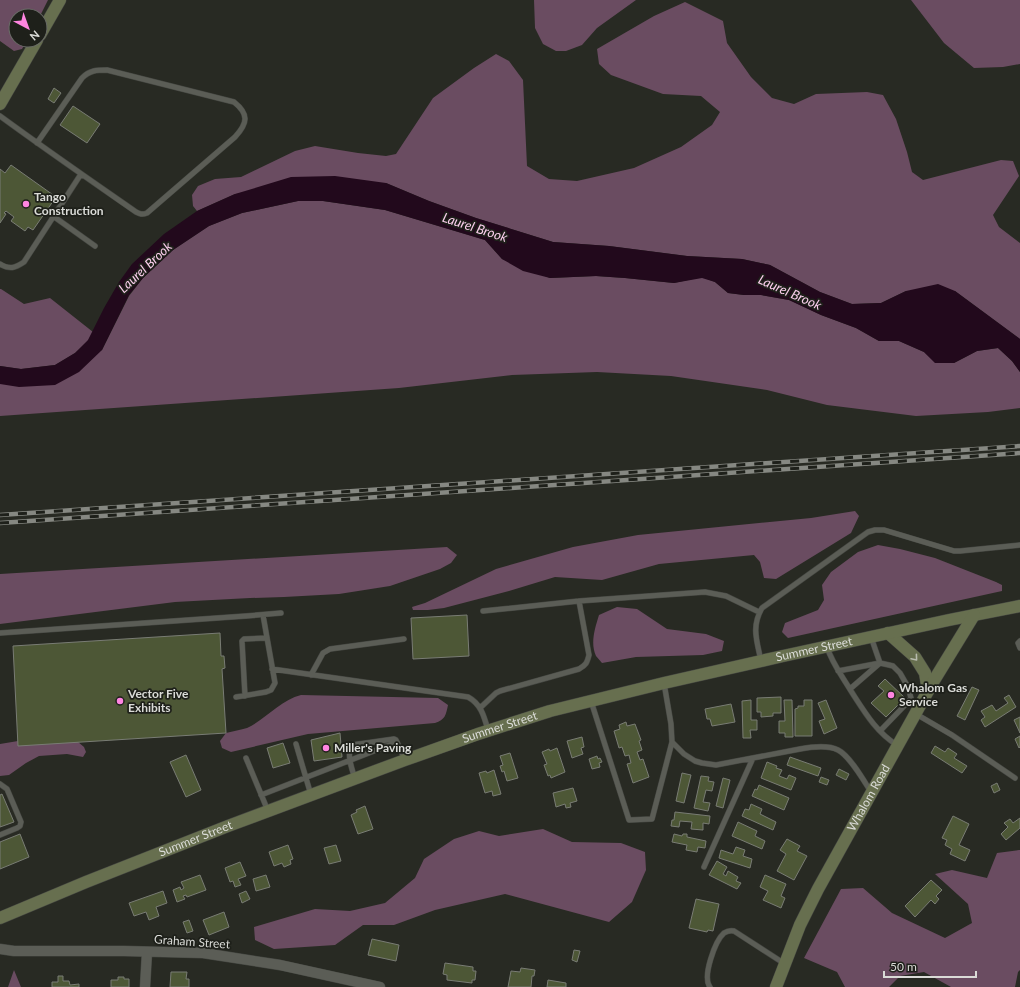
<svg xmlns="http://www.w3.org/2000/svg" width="1020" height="987" font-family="Lato,sans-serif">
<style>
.forest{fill:#6a4c61}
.water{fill:#22091c}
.building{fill:#4d5736;stroke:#797c74}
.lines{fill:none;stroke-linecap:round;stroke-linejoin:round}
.service-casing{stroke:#454742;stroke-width:6}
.minor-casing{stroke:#454742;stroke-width:11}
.secondary-casing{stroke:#454742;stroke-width:13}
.service{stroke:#5b5d56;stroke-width:5}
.minor{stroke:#5b5d56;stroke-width:10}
.secondary{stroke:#676f4f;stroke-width:12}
.rail-casing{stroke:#868882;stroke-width:4.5}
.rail{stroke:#1e201a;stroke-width:3;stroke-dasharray:9;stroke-linecap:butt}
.oneway{stroke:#b8bbae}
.poi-dot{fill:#fe85e0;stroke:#1e201a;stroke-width:1.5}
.labels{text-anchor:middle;stroke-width:3.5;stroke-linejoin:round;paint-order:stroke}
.poi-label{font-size:12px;font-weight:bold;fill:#dadbd7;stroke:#1e201a;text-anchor:start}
.street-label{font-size:12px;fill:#dadbd7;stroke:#1e201a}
.water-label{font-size:13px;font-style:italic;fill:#fccfee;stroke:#1e201a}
</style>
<rect width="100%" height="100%" fill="#282a23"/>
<path class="forest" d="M0 0H48L40 16H16V40H27L22 49 14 51 0 41Z
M534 0H636L597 28 582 45 566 51H556L543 44 535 28Z
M911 0H1020V64L1003 67 974 68 944 43Z
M685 2 723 21 727 43 751 77 772 98 794 104 816 94 867 92 883 95 896 119 907 152 912 172 923 180 1001 160 1013 161 1019 176 993 215 999 227 1020 243V339L955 291H906L881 303 852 304 820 292 770 265 742 259 687 256 609 246 553 242 476 218 429 201 386 183 235 194 197 211 193 206 192 195 198 186 215 179 241 177 295 151 315 146 358 153 386 156 396 154 433 98 474 68 496 54 509 61 523 80 527 166 549 179 577 181 634 168 681 147 712 125 720 112 701 96 663 94 611 75 599 64 597 49 654 16Z
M298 201H323L385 210 485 240 502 259 550 278 596 276 625 278 674 283 702 277 715 282 728 293 744 295H761L789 300 821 315 856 328 879 341H899L924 352 936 363H954L977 351 998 348 1012 361 1020 372V408L988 412 916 416 827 405 767 390 671 376 597 372 512 375 399 388 0 416V384L102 350 129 296 143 278 173 250 209 226 242 213Z
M0 289H1L24 304 50 298 93 332 88 341 75 353 55 365 21 369 0 366Z
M855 511 859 516 851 533 776 579 764 578 760 562 754 555 659 564 602 580 555 577 509 591 444 608 428 610H413L412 607 425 603 496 569 573 547 638 535 811 518Z
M878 545 900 549 935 558 996 582 1002 585V591L788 638 782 632 785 623 818 610 824 600 822 585 831 572 858 552Z
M447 547 457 555 451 563 440 569 390 586 339 594 284 597 250 598 175 602 0 624V574Z
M617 607 637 609 667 629 706 634 724 641 722 651 703 655 636 657 602 663C600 661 598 658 596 656 590 643 595 628 599 615Z
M301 695 438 698 448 705C446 715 445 720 435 723L308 734 231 752 222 748 220 741 226 733C233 731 241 730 247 728 266 719 281 700 301 695Z
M18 741 78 742 84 747 86 752 83 757 67 754 39 756 26 763 9 775 0 776V744Z
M543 829 572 842 621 843 645 852 646 870 632 902 609 922 505 894 435 910 394 925H363L335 945 274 949 255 940 254 927 315 909 350 911 385 903 415 878 424 859 454 839 479 831 499 836Z
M1019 850H1020V970L1018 972 1015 987H951L924 972 900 976 889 987H845L837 972 804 958 841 889 863 888 892 913 945 938 972 923 968 904 935 874 952 870 987 878 997 853Z
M14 970 21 987H8Z"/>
<path class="water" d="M335 176 386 183 429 201 476 218 553 242 609 246 687 256 742 259 770 265 820 292 852 304 881 303 906 291 938 284 955 291 1020 339V372L1012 361 998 348 977 351 954 363H935L924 352 899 341H879L856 328 821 315 789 300 761 295H744L728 293 715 282 702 278 674 283 625 278 596 276 550 278 523 271 502 259 485 240 385 210 323 201H298L242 213 209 226 173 250 143 278 129 295 102 350 79 372 55 385 19 387 0 384V366L21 369 55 365 75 353 88 340 104 308 119 282 132 264 164 234 197 211 235 194 291 177Z"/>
<path class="building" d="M54 88 61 93 54 103 48 99Z
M73 106 100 124 87 143 60 125Z
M11 165 56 197 33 230 28 227 25 231 11 221 14 217 6 211 4 213 6 214 0 223V169L5 173Z
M467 615 469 656 413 659 411 618Z
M220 633 221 656H224L225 668 222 669 226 733 18 746 13 646Z
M885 679 905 698 886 717 871 703 884 691 878 686Z
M972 687 979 690 965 720 957 716Z
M1009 695 1016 707 985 727 981 720 985 717 981 711 992 705 996 711 1008 703 1004 698Z
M781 697V713H773V716L761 717V712H757V698Z
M751 700V720H757V730H750L751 738H743L742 701Z
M784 700H792L793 737H785V733H779V721H785Z
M804 700H812V736H795V709L798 708V706H804Z
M826 700 837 728 824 734 819 721 825 719 818 703Z
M731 704 735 722 712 726 710 719H707L705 709Z
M1020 717V733L1014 720Z
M626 722 627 726 635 724 641 740 639 741 642 750 637 752 640 760 643 759 649 777 633 783 627 764 631 763 629 755 625 756 622 747 619 748 614 731 620 729 619 725Z
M340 733 342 757 314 761 311 740Z
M1020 736V747L1019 748 1015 739Z
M582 737 584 747 581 748 583 754 572 758 567 741Z
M283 743 290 763 273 768 267 748Z
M935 746 945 752 948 748 957 754 954 758 967 766 962 773 931 753Z
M557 748 565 772 551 778 550 775 548 776 544 765 547 764 542 752 549 749 550 751Z
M510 753 518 778 507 781 504 771 502 772 500 766 503 765 500 756Z
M186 755 201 790 186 797 170 762Z
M597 756 598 759 600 758 602 762 599 763 600 767 592 769 589 759Z
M790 757 821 768 818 776 787 765Z
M767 762 777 766 776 768 782 770 779 776 787 779 789 775 796 778 791 790 761 778Z
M839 769 849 774 846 780 836 775Z
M494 770 501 794 493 796 492 791 485 793 479 773 486 771 487 773Z
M682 773 691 775 684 803 676 801Z
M701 776 709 777 708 781 714 782 712 791 706 790 703 802 710 803 708 811 694 808Z
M821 777 829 780 827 785 819 782Z
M723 778 730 780 723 808 716 806Z
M997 783 1000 790 994 793 991 786Z
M759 785 789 798 784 810 752 796 755 789 757 790Z
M573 788 577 801 570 803 571 807 566 808 565 804 556 807 553 793Z
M2 794 14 822 0 827V795Z
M751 804 762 809 760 814 776 822 773 830 742 816 745 809 749 810Z
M365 806 373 829 358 834 351 815 357 812 356 810Z
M675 812 710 816 709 824 703 823V830L691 829 692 822 680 821 679 827 671 826 672 820H674Z
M953 816 969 824 959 845 970 850 965 861 950 854 952 849 945 845 947 840 942 838Z
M1020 818V828L1006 840 1001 834 1008 827 1004 823 1010 819 1013 823Z
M738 822 757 831 755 836 765 841 762 849 732 836Z
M20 834 29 857 0 869V842Z
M674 834 682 836 683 834H687V837L706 841 705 848 698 847 697 852 686 850 687 845 672 842Z
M787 839 800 846 797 851 807 856 794 880 777 871 786 854 780 850Z
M288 845 293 859 290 860 291 864 284 867 282 863 274 866 269 852Z
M336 845 341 861 329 864 324 848Z
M736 847 745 850 743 856 752 859 750 868 719 858 721 850 733 854Z
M717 861 727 867 723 874 726 876 728 871 738 877 736 881 741 883 737 889 709 875Z
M240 862 246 876 238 879 241 885 235 887 233 881 230 882 225 868Z
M200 875 206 890 187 897 186 895 183 896 185 899 177 902 173 890 180 887 181 890 184 888 181 882Z
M266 875 270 887 256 891 253 879Z
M765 875 786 884 781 896 785 898 781 908 763 900 768 891 760 887Z
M931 880 942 890 936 896 939 899 935 904 931 900 915 917 905 906Z
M163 891 167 903 156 907 159 916 149 920 146 912 134 916 129 903Z
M246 891 250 899 242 903 239 894Z
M696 899 719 904 713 931 708 930 707 932 689 928Z
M224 912 229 927 209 935 203 920Z
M189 920 193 931 187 933 183 922Z
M372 939 399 945 396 961 368 955Z
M574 950 580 951 577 962 572 960Z
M445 963 473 967V971H476L475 980H472V983L447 980V975L443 974Z
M521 968 535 970 534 976H532L531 987H508L511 971 520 972Z
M171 972H187L186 979H189V987H170Z
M58 976H63V981H69L70 985 79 984V987H52V982H58Z
M118 977H124V979H129V987H111V980H118Z
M548 980 566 983V987H547Z"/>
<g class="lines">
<defs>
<path id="service" d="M0 116C45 149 90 180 136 212 140 214 142 215 147 213L235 137C248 123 249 114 234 102L107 70C97 70 90 70 82 78L37 143
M53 216 95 246
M0 264C10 270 15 268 24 262L81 174
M483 611 579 601 705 592 726 596 759 612
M0 633 246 616 281 613
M1020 641 1018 643 1020 648
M827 647C832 663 842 676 851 691 864 711 876 732 897 745
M761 661C757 641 751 627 762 608L868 532 875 530H884L954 551H960L1020 545
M272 669 468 697C481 704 484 716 488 730
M838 671 880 663 889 665 893 666 900 673 908 687 911 698 909 701 880 731
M311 675 323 653 330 649 404 639
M850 689 880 663 871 637
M245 696 242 641 244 639 267 638
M236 697 266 692 271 690 275 683 263 615
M591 701 629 820 652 819 672 742 671 724 664 683
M480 708 496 693 500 691 579 669C586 665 587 663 589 655L579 601
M916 714 952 735 1015 778
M672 742 684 754 695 761 702 763 716 765 800 749C811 747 828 745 838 750 850 756 864 781 871 792
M296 744 311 795
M246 758 268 811
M355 779C352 769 346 754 352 745L394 739 396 740 397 742
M0 784 7 789 21 822 20 826 17 828 0 835
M261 795 397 742 405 760
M704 867 753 758
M710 987C702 977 715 941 724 933 727 931 730 930 734 931L785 964"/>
<path id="minor" d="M0 949 14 951H124L203 953 280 965 380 987
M145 987 147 952"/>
<g id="secondary">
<path d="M40 35 60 0"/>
<path d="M0 104 37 40"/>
<path d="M888 633 915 657 925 673 928 691"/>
<path id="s1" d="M0 918 86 882 228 826 405 760 478 734 550 711 664 683 783 656 949 620 1020 606"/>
<path id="s2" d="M776 987 800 925 818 889 933 682 974 615"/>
</g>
</defs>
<use href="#service" class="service-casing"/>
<use href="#minor" class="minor-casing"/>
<use href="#secondary" class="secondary-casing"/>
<use href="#service" class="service"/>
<use href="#minor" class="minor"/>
<use href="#secondary" class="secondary"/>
<defs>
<path id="rail" d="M0 515 1020 446
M0 523 1020 453"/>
</defs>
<use href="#rail" class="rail-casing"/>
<use href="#rail" class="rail"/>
</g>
<defs><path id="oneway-chevron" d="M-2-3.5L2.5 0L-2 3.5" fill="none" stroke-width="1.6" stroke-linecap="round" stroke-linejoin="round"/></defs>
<use class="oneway" href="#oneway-chevron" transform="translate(915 658) rotate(50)"/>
<g class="poi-dot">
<circle cx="26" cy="204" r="4"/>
<circle cx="891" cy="695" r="4"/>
<circle cx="120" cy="701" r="4"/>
<circle cx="326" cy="748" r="4"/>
</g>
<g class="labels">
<g class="poi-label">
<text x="34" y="201">Tango<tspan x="34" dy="14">Construction</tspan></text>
<text x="899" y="692">Whalom Gas<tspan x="899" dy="14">Service</tspan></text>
<text x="128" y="698">Vector Five<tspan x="128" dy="14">Exhibits</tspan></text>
<text x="334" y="752">Miller's Paving</text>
</g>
<g class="street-label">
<text dy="4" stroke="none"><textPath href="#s1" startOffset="859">Summer Street</textPath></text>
<text dy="4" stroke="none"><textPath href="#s1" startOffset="535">Summer Street</textPath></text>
<text dy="4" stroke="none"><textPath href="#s2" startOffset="211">Whalom Road</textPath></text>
<text dy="4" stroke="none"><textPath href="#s1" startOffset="211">Summer Street</textPath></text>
<text transform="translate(192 942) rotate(4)" y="4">Graham Street</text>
</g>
<g class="water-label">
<text transform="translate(475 227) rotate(18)" y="5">Laurel Brook</text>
<text transform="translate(145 267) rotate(-43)" y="5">Laurel Brook</text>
<text transform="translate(790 292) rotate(24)" y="5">Laurel Brook</text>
</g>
</g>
<g transform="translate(28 28) rotate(139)"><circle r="19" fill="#1e201a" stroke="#696b66"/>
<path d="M0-3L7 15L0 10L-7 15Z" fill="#fe85e0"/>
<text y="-6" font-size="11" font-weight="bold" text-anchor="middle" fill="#dadbd7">N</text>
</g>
<path d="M884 971v6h92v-6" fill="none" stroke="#dadbd7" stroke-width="2"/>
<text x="890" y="971" font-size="12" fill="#dadbd7" stroke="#1e201a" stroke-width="3" paint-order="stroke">50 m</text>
</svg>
